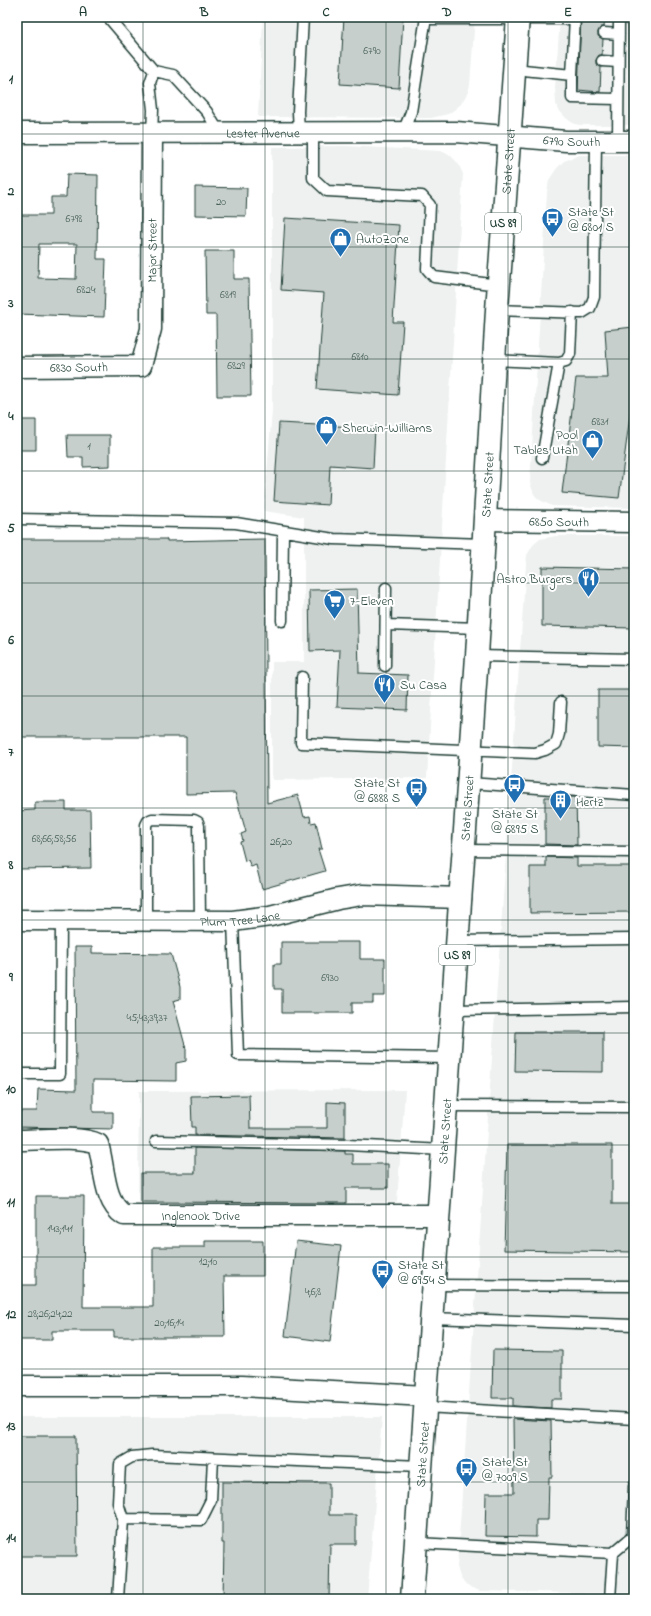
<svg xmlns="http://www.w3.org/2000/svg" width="651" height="1616" font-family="'Indie Flower',sans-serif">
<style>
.built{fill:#eef1f0}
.building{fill:#c7cfcc;stroke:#1f3d34;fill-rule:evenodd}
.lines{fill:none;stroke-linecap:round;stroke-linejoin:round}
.service-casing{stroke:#1f3d34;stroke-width:13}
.minor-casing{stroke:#1f3d34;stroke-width:23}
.primary-casing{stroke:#1f3d34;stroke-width:25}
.service{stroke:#fff;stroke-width:10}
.minor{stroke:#fff;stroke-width:20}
.primary{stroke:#fff;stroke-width:22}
.grid{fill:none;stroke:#1f3d34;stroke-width:1;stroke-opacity:0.55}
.labels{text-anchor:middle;stroke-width:4;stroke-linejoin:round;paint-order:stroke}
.number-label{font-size:11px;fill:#49625a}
.shield{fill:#fff;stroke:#627771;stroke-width:1}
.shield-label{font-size:12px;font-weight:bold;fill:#1f3d34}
.street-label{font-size:13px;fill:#1f3d34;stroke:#fff}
.poi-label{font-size:13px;fill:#1f3d34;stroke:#fff;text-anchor:start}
.neatline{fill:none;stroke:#1f3d34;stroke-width:1.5}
.grid-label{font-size:13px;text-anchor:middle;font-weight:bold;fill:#1f3d34}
</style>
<rect width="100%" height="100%" fill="#fff"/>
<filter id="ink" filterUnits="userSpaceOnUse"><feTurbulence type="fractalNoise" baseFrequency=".025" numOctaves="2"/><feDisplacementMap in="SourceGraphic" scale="8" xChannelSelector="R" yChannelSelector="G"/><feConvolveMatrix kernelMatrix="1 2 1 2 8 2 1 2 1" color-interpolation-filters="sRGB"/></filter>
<g filter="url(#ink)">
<path class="built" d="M263 17H475L470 85 468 92 461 104 454 110 448 114 431 118 258 117Z
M560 17H634V125H581L574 124 566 118 558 109 556 104 555 88Z
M345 146 441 151 451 156 458 163 463 174 427 778 272 780V662H304V517L264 511 272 410V147Z
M580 155H634V508L552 506 538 499 534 494 530 483 547 192 549 180 557 168 564 161Z
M556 536H634V1594L480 1591 467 1586 464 1583 460 1577 457 1567 526 564 527 555 533 545 540 539Z
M405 1090 397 1202 138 1201 139 1091Z
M17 1417H382L367 1599H17Z"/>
<path class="building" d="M344 17H403L399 88 340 84Z
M581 17H605L604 27H601L598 32V36L603 39 602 55H599L596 60V64L601 67 600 92 578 90Z
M67 174 98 175 97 259H106L104 317 17 314V215H51V197H66ZM39 244H77L76 279 38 278Z
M195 187 247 188 246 216 195 215Z
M285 218 399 225 393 322H403L398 395 317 389 324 293 281 290Z
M205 251H234V279H249L251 396H217L216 315H206Z
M634 327V385L619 498 562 493 576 378H608L605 330Z
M17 420H36V450H17Z
M279 423 375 428 373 468 330 465 328 505 274 501Z
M67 435H110V466L83 467V457H68Z
M17 539H167V541L265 539 267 803 298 795 304 817 310 816 311 823 316 822 322 849H318L325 871 262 889 256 865 251 867 248 860 245 861 240 842 243 841 241 834 246 832 235 793 186 794V737H17Z
M542 567 634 569V628L542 626Z
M357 589 359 673 408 675 407 710 337 707 340 650 310 651 309 590Z
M598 690H634V748L598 747Z
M545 797H576L577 845 545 844Z
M35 802H66V810H90L91 868 17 869V811L35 810Z
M546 857 577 858V866H634V912L530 913V867H546Z
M281 942H360V959H385V996H373V1003H352V1013H282V989H274V964H281Z
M75 947H92V953L171 954 180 987V999L173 1001 186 1049V1061L176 1063V1081L93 1080V1112H113V1129L17 1127V1111H37L38 1089 76 1090Z
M516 1032H603V1072L515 1071Z
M249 1095 250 1128H327V1102L345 1103V1138L195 1135V1127H192L191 1096Z
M507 1145H612V1204H634V1252L504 1250Z
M195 1148 345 1151V1154H353V1164H388V1188H346V1203L141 1202V1173H195Z
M36 1196H84L83 1307H153V1247H205V1241H263V1276H224L225 1337H114V1331H52V1340H17V1285H36Z
M296 1241 341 1246 330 1342 285 1336Z
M493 1350 562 1351V1399H551V1408L513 1406V1398H492Z
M513 1419 551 1421 552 1477H549L548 1520H536V1537L485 1536 486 1493H514Z
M17 1436H76L77 1556H17Z
M222 1482 329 1483V1515H356V1544H330L329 1599H223L224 1543H222Z"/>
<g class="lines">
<defs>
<path id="service" d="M108 17 154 71 173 75 207 112 219 132
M426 19H575
M604 33 619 34
M602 61 618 62
M514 69 572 75 575 17
M572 75V98L618 99
M299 132 298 112 303 17
M313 132V178L327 191 422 196 430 205 427 269 434 277 499 285
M403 132 411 112 426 17
M152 133 153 110 150 83 154 71
M618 141 619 17
M497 310 582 313 590 308 594 297 596 140
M494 360 559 363 566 361 570 354 572 312
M542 458 559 363
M17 519 236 523 334 539 484 544
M282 621 283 531
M386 625 479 628
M477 656 634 659
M385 666 386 588
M302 677 301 743 535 753 545 750 556 744 559 734 561 702
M469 783 634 795
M464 850 634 852
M146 920V825L148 821 152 819 194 820 198 822 199 826 200 921
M233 921 238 1055 450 1058
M458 941 634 939
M453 1010 634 1007
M17 1074H60L61 921
M446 1106 634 1107
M156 1141 348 1145 443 1150
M434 1285 634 1286
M431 1318 634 1325
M425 1407 634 1419
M213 1458 211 1500 201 1520 123 1519 118 1503 120 1464 132 1457 152 1455 421 1466
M416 1543 613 1553 610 1599
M613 1553 632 1537 634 1486
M118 1599 123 1519"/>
<g id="minor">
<path id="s1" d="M17 133 456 132 566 141H634"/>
<path id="s2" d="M17 367 141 366 151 329 152 133"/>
<path id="s3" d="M485 520 634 522"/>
<path id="s4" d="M17 920 233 921 270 916 338 899 362 895 461 898"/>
<path id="s5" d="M17 1140C38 1140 80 1135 98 1144 105 1166 103 1202 124 1215H439"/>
<path d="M17 1386H241L426 1396"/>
</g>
<g id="primary">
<path id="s6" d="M412 1599 477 656 497 310 518 17"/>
</g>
</defs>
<use href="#service" class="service-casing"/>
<use href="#minor" class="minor-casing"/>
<use href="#primary" class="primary-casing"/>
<use href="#service" class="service"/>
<use href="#minor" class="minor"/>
<use href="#primary" class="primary"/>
</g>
</g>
<path class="grid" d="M143 17V1599M265 17V1599M386 17V1599M508 17V1599M17 134H634M17 247H634M17 359H634M17 471H634M17 583H634M17 696H634M17 808H634M17 920H634M17 1033H634M17 1145H634M17 1257H634M17 1369H634M17 1482H634"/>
<defs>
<symbol id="bus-pin" viewBox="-11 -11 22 30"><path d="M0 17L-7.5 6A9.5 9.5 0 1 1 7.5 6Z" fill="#1f6fb2" stroke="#fff"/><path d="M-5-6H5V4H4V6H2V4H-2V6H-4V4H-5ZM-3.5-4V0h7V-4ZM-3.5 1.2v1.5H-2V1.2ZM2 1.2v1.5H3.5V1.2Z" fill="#fff"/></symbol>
<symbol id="shop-pin" viewBox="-11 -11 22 30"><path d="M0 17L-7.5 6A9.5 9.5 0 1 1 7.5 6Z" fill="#1f6fb2" stroke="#fff"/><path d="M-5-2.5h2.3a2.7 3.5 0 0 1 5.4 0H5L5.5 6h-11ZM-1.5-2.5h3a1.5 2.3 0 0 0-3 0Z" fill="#fff"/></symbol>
<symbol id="restaurant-pin" viewBox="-11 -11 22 30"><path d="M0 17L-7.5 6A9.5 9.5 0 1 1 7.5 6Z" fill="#1f6fb2" stroke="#fff"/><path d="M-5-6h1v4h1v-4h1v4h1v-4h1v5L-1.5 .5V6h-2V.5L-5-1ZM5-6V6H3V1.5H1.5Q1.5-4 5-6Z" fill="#fff"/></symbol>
<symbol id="supermarket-pin" viewBox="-11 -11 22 30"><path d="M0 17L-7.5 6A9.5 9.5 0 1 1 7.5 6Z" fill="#1f6fb2" stroke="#fff"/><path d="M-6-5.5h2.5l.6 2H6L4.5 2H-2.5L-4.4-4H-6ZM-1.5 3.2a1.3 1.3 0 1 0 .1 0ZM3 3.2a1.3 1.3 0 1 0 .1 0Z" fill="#fff"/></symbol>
<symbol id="building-pin" viewBox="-11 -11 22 30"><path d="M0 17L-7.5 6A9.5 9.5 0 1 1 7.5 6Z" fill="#1f6fb2" stroke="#fff"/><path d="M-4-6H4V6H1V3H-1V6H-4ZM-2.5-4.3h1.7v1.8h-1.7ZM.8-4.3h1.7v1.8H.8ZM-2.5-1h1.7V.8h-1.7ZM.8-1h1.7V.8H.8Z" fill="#fff"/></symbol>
</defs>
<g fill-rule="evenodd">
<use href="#bus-pin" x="540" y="206" width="25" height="34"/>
<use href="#shop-pin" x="328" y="226" width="25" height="34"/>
<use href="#shop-pin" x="314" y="414" width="25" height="34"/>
<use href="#shop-pin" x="580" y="428" width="25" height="34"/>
<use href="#restaurant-pin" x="576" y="566" width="25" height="34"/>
<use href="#supermarket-pin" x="322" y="588" width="25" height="34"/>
<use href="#restaurant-pin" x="372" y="672" width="25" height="34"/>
<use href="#bus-pin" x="502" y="772" width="25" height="34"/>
<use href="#bus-pin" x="404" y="776" width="25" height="34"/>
<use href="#building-pin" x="548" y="788" width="25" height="34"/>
<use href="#bus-pin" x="370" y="1258" width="25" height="34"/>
<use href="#bus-pin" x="454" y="1456" width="25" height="34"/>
</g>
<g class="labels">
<g class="number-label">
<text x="372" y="54">6790</text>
<text x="221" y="205">20</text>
<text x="74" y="222">6798</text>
<text x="86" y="293">6824</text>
<text x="228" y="298">6819</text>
<text x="360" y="360">6810</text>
<text x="236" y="369">6829</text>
<text x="600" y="425">6831</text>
<text x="89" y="450">1</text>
<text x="54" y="842">68;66;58;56</text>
<text x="281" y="845">26;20</text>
<text x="330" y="981">6930</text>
<text x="147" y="1021">45;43;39;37</text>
<text x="60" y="1232">143;141</text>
<text x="208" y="1265">12;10</text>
<text x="313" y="1295">4;6;8</text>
<text x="50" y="1317">28;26;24;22</text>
<text x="169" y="1326">20;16;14</text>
</g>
<g class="shield">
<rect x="485" y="213" width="36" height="20" rx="3"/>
<rect x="439" y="945" width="36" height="20" rx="3"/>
</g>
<g class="shield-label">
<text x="503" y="227">US 89</text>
<text x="457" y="959">US 89</text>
</g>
<g class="street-label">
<text dy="5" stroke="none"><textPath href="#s1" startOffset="246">Lester Avenue</textPath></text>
<text dy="5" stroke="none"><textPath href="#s1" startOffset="555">6790 South</textPath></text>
<text dy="5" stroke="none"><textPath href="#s6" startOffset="1441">State Street</textPath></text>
<text dy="5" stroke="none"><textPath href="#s2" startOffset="241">Major Street</textPath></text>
<text dy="5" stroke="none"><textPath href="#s2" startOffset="62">6830 South</textPath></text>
<text dy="5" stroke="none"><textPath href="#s6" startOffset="1117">State Street</textPath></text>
<text dy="5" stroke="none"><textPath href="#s3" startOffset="74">6850 South</textPath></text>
<text dy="5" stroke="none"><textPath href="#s6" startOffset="793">State Street</textPath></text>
<text dy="5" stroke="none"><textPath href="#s4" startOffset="223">Plum Tree Lane</textPath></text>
<text dy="5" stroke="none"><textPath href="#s6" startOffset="469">State Street</textPath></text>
<text dy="5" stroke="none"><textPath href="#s5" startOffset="236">Inglenook Drive</textPath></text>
<text dy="5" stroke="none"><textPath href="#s6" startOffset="145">State Street</textPath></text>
</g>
<g class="poi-label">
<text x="568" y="216">State St<tspan x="568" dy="15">@ 6801 S</tspan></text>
<text x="356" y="243">AutoZone</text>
<text x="342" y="432">Sherwin-Williams</text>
<text x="578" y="439" text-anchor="end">Pool<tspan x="578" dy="15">Tables Utah</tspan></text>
<text x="572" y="583" text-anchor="end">Astro Burgers</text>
<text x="350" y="605">7-Eleven</text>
<text x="400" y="689">Su Casa</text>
<text x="400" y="787" text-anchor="end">State St<tspan x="400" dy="15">@ 6888 S</tspan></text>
<text x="576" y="806">Hertz</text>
<text x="515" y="818" text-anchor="middle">State St<tspan x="515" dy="15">@ 6895 S</tspan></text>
<text x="398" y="1269">State St<tspan x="398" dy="15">@ 6954 S</tspan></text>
<text x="482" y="1466">State St<tspan x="482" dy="15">@ 7009 S</tspan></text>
</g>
</g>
<rect width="651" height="1616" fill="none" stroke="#fff" stroke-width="44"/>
<rect x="22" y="22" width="607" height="1572" class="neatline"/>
<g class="grid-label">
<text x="83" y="16">A</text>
<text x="204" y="16">B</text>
<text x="326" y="16">C</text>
<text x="447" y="16">D</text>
<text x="568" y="16">E</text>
<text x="11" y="83">1</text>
<text x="11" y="195">2</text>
<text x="11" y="307">3</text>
<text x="11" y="420">4</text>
<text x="11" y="532">5</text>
<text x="11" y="644">6</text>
<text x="11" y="756">7</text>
<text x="11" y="869">8</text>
<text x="11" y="981">9</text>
<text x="11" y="1093">10</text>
<text x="11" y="1206">11</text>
<text x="11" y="1318">12</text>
<text x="11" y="1430">13</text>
<text x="11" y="1542">14</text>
</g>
</svg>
